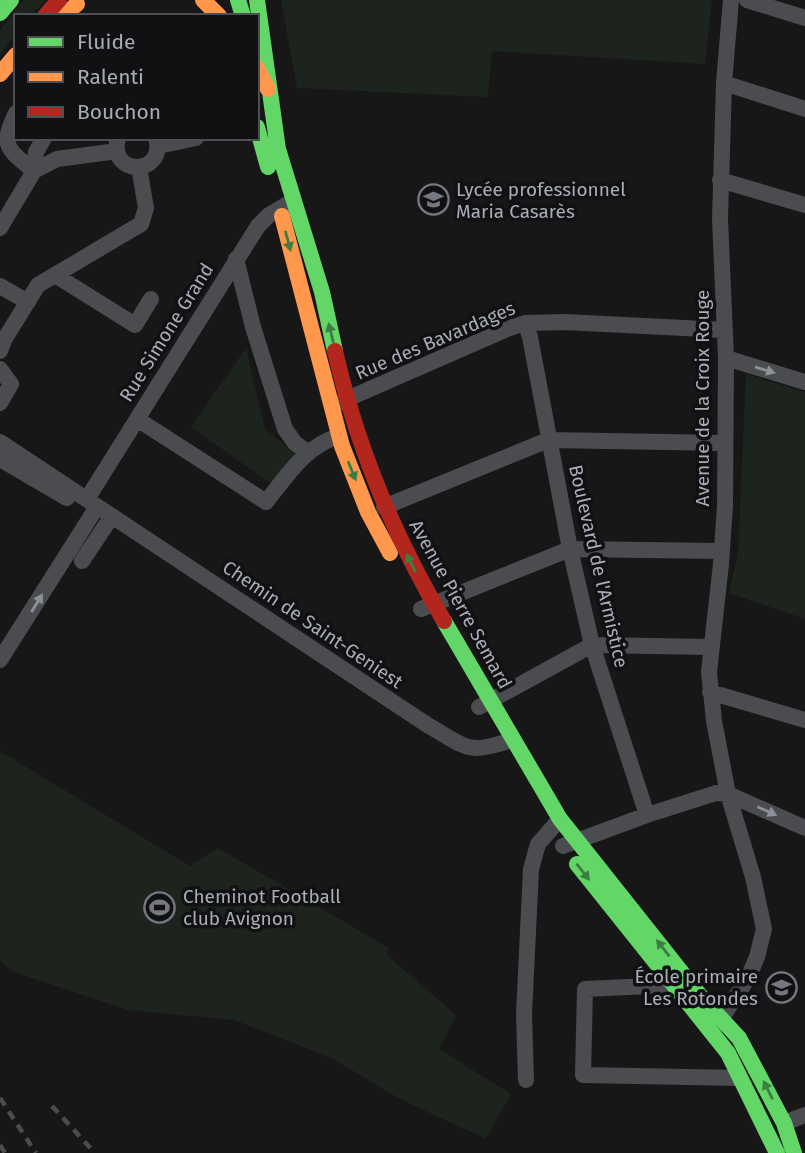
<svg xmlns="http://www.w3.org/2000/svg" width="805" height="1153" font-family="'Fira Sans',sans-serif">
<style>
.green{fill:#1d241e}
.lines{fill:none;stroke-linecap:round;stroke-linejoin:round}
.street{stroke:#4b4c50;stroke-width:16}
.fast{stroke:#63d668;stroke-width:16}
.slow{stroke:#ff974d;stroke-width:16}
.jam{stroke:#b3261e;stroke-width:16}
.rail{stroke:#4b4c4f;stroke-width:4.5;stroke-dasharray:9 7;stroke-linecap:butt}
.oneway{fill:#3e7d42}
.oneway2{fill:#8c9099}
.labels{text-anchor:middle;stroke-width:7;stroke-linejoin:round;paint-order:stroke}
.poi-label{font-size:19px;fill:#a8adb8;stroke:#111113;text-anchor:start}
.street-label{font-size:19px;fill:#a8adb8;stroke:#111113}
</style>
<rect width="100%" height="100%" fill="#171717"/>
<path class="green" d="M23 0H46L30 16H16V34L0 54V31Z
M281 0H712L705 64 492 51 488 97 297 88Z
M246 348 265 429 297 456 273 485 191 427Z
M746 374 805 392V619L729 593 738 553Z
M0 751 190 866 218 848 389 948 387 955 456 1015 439 1049 511 1094 486 1139 400 1099 332 1058 234 1020 128 1010 14 972 0 960Z"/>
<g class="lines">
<path class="street" d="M747 0 805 18
M724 83 805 109
M16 113C0 146 7 149 34 171
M118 138C107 177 167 176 156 138
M158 146 196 138
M34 171 36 152 44 138
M720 180 805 205
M0 228 34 171 57 159 117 151
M236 259 253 327 285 429 295 443 307 452
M55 275 135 325 151 299
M0 286 28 302
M525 323 530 337 570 549 592 645 647 815
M0 351 4 340 38 285 141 224 146 208 139 167
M726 358 805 382
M0 369 11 384 0 403
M338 403 507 329 525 323 565 322 724 330
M137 419 266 502C287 476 305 446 339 436
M0 442 429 726C468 748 467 755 512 740
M0 459 67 498
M87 499 258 226 269 215 289 203
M384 507 548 440 725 443
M82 561 112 516
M421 609 570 549 721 551
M0 660 95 510
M710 692 805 720
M479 707 592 645 711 647
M563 846 647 815 716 793 728 794 805 828
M672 985 585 989 583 1075 739 1078
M717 1025 748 978 757 957 764 929 753 877 728 794 714 721 709 672 721 564 725 506 726 358 720 219 724 83 731 0
M526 1080 524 1014 531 869 538 844 560 819
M784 1123 805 1115"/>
<path class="fast" d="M238 0 243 16
M257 0 278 149 322 292 335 351
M0 13 11 0
M257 127 268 167
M444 621 560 819 702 998 739 1038 784 1123 794 1153
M577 864 728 1053 777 1153"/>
<path class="slow" d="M203 0 219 16
M63 16 77 4
M257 68 268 89
M0 74 16 55
M282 216 342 446 368 512 390 553"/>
<path class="jam" d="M45 16 59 0
M335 351C357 448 394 536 444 621"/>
<path class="rail" d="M0 1098 36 1153
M52 1106 95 1153
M0 1145 5 1153"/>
</g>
<defs><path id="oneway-solid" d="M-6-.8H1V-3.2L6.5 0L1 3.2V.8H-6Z" transform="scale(1.75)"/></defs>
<g class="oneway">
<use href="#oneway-solid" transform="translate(288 241) rotate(75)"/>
<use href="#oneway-solid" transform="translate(331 333) rotate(-104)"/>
<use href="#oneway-solid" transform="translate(352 471) rotate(68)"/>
<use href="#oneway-solid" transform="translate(411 563) rotate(-117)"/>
<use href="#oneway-solid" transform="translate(583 872) rotate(52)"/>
<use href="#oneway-solid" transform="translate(663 948) rotate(-128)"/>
<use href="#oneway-solid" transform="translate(768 1090) rotate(-116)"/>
</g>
<g class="oneway2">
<use href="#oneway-solid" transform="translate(765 370) rotate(17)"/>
<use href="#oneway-solid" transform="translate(37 603) rotate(-58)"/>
<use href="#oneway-solid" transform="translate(767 811) rotate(24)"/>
</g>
<defs>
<symbol id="school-ring" viewBox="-11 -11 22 22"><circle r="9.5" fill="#111113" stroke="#757880" stroke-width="1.5"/><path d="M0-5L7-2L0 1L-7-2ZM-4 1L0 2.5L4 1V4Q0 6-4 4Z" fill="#757880"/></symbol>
<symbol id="stadium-ring" viewBox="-11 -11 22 22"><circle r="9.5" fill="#111113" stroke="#757880" stroke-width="1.5"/><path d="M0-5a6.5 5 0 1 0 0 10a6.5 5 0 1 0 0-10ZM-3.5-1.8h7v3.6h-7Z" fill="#757880"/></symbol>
</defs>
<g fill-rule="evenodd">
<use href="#school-ring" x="416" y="182" width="35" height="35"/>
<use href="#stadium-ring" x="142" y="890" width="35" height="35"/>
<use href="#school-ring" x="764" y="970" width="35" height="35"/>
</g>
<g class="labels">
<g class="poi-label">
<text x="456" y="196">Lycée professionnel<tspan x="456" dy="22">Maria Casarès</tspan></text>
<text x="183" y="903">Cheminot Football<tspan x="183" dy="22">club Avignon</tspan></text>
<text x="758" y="983" text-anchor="end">École primaire<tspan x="758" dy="22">Les Rotondes</tspan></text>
</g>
<g class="street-label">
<text transform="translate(166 332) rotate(-58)" y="7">Rue Simone Grand</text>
<text transform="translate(435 340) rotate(-23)" y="7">Rue des Bavardages</text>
<text transform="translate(702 398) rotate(-90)" y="7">Avenue de la Croix Rouge</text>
<text transform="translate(599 566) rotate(77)" y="7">Boulevard de l'Armistice</text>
<text transform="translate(461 604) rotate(61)" y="7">Avenue Pierre Semard</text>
<text transform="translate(313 624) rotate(34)" y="7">Chemin de Saint-Geniest</text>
</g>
</g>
<rect x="14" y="14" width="245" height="126" fill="#111113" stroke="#4d4f55" stroke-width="2"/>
<rect x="28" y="37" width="35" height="10" fill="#63d668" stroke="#4d4f55" stroke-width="2"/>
<text x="77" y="49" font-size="21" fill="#a8adb8">Fluide</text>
<rect x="28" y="72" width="35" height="10" fill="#ff974d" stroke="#4d4f55" stroke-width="2"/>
<text x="77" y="84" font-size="21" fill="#a8adb8">Ralenti</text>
<rect x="28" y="107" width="35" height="10" fill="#b3261e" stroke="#4d4f55" stroke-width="2"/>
<text x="77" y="119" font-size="21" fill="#a8adb8">Bouchon</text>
</svg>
